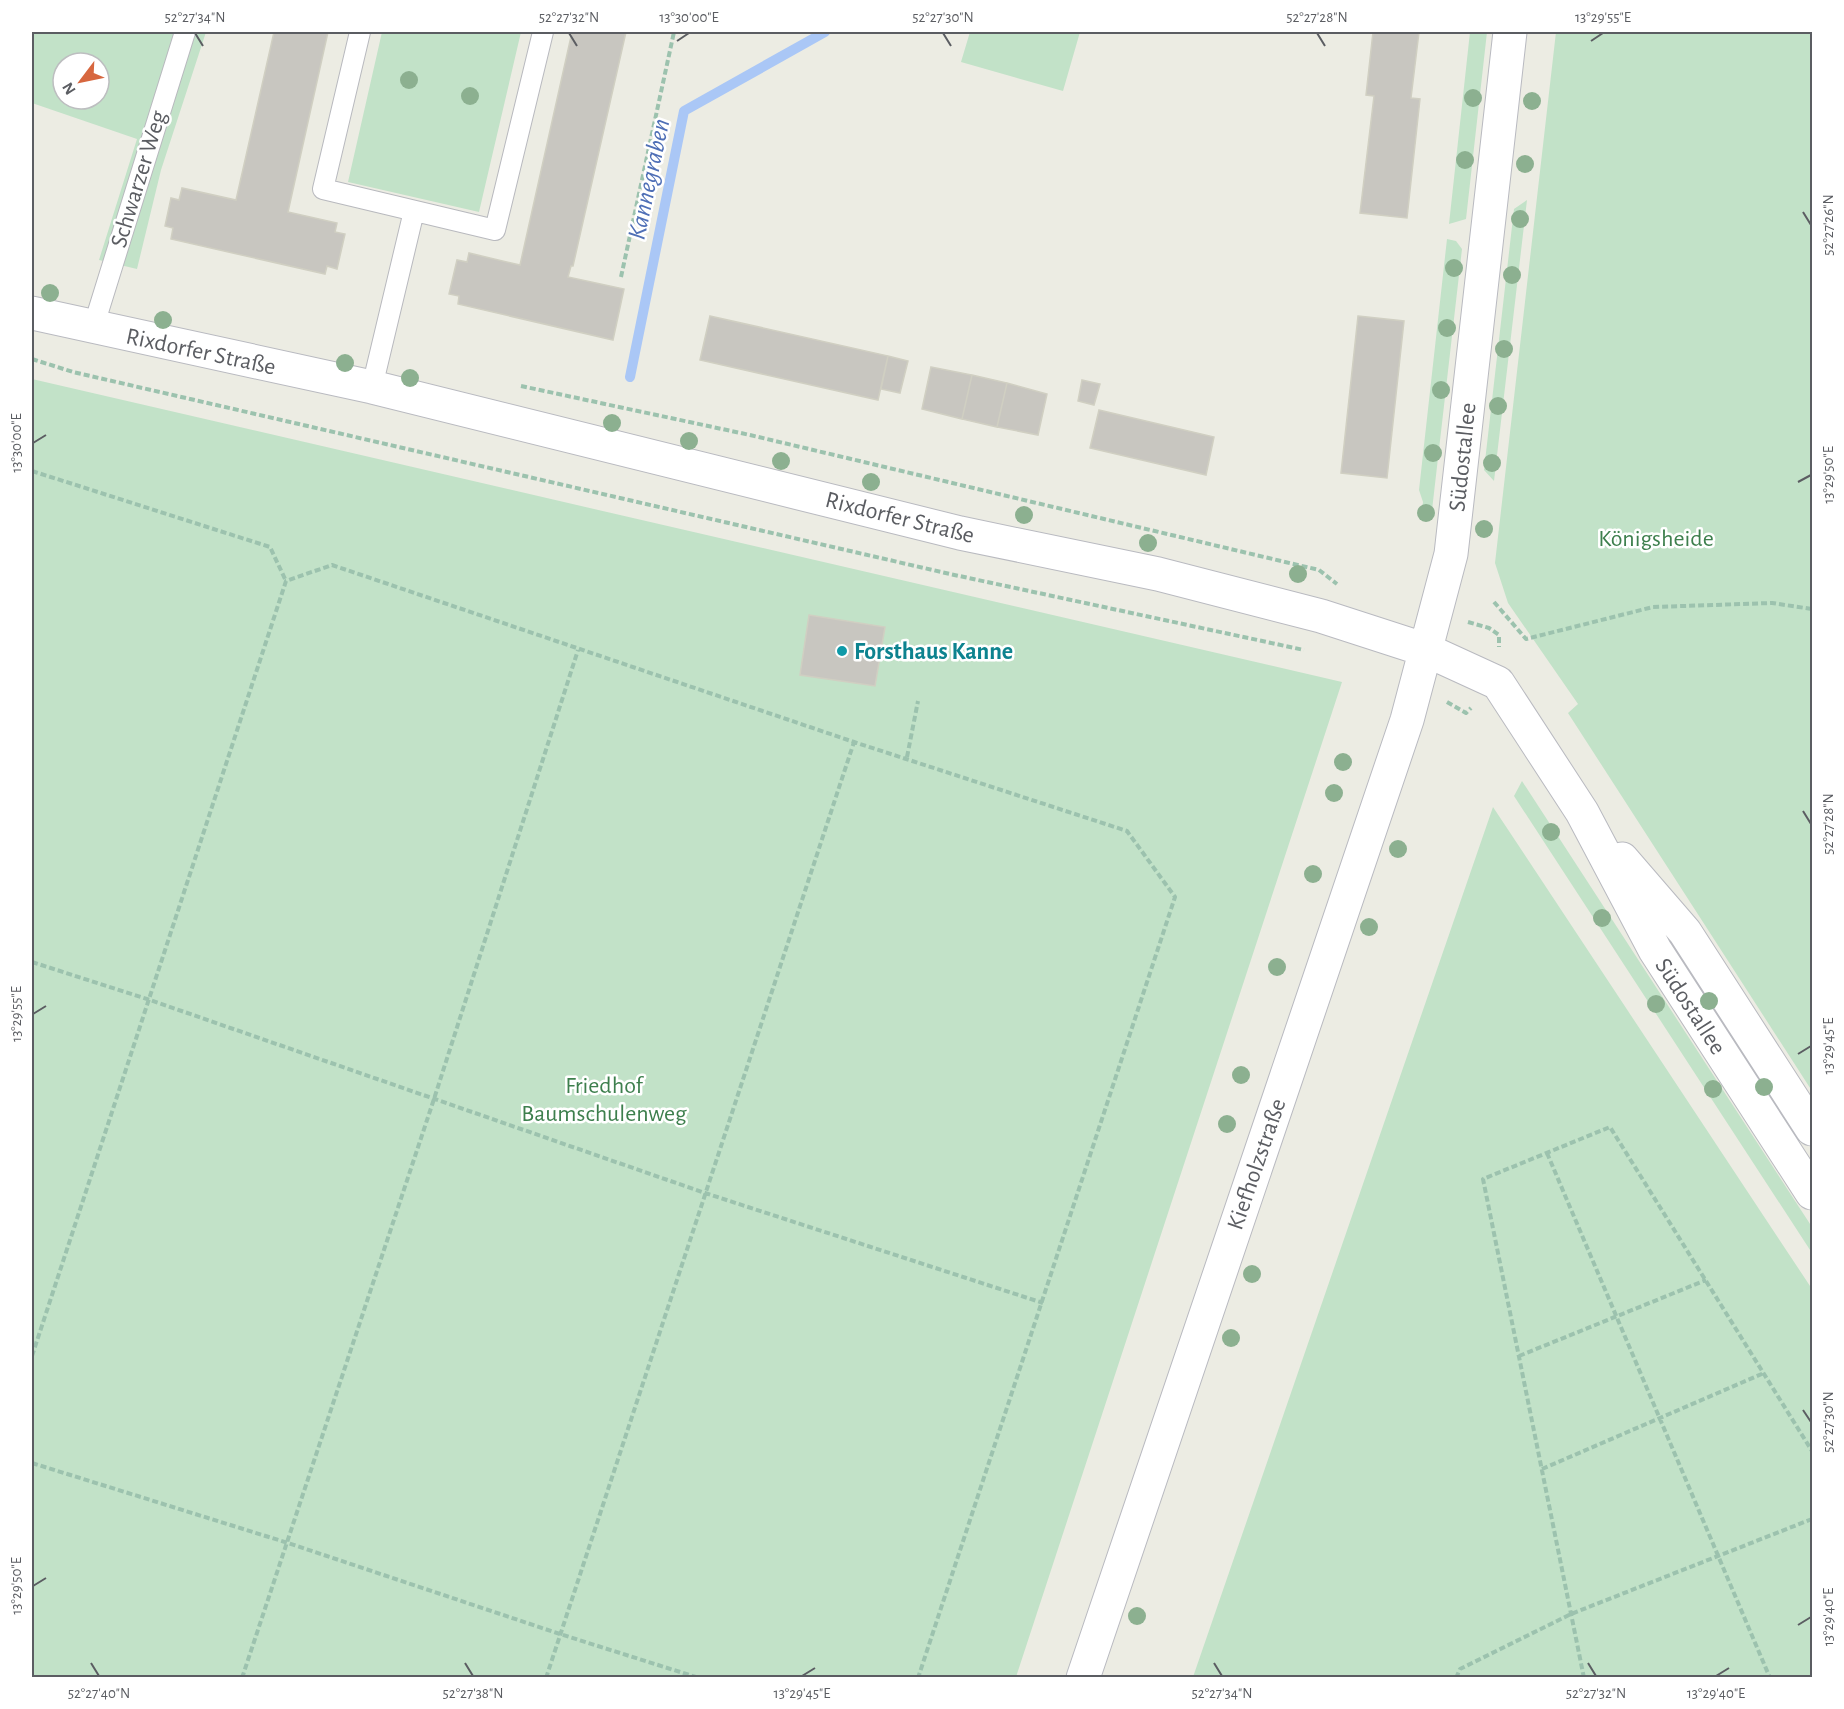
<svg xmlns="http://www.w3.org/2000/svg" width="1844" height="1709" font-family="'Alegreya Sans',sans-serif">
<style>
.green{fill:#c2e2c8;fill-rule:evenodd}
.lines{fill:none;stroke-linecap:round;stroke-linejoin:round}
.stream{stroke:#aac7f6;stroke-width:10}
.building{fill:#c8c6c0;stroke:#d0cfc2;stroke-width:1.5}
.lane-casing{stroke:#b8b9be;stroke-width:22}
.secondary-casing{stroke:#b9bac0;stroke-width:35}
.path{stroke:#9cc2ae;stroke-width:4;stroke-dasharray:6 3;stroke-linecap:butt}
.lane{stroke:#fff;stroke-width:20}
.secondary{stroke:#fff;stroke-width:33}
.tree{fill:#8cb090}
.ticks{fill:none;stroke:#5b5d62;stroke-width:2}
.culture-dot{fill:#0f9aa8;stroke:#fff;stroke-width:2}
.labels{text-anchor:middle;stroke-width:5;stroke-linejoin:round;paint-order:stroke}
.street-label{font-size:24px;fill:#5b5d62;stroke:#fff}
.park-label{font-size:24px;fill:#3d7f4d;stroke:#fff}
.culture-label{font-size:24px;font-weight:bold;fill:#0d838f;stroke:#fff;text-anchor:start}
.water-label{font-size:26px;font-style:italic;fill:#4f6fb6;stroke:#fff}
.neatline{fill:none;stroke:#5b5d62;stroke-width:2}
.ticks-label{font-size:15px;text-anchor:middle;fill:#5b5d62}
</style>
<rect width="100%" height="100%" fill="#ecece3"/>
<path class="green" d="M32 32H206L161 170 137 269 99 260 137 139 32 103ZM63 63H99V99H63Z
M382 32H521L479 212 348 182Z
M970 32H1080L1063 91 961 62Z
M1470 32H1487L1466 219 1449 224Z
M1556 32H1812V1091L1568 713 1578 704 1508 603 1495 563Z
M1527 200 1494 481 1484 470 1514 209Z
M1447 239 1456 241 1462 249 1431 519 1421 518 1423 502 1419 490Z
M32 379 1342 682 1016 1677 32 1678Z
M1522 781 1812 1227V1253L1514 796Z
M1493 807 1812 1289V1677H1193Z"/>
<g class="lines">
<path class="stream" d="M630 377 684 111 825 32"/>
</g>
<path class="building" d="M274 32H328L288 212 337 223 335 232 345 234 337 269 327 266 325 274 171 239 173 228 165 226 171 198 179 200 182 188 236 200Z
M572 32H626L573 266H571L568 277 624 289 613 340 458 304 459 296 449 294 457 260 467 262 469 253 520 265Z
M1373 32H1419L1411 98 1420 99 1407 218 1360 213 1374 96 1366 95Z
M710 316 888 356 878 400 700 360Z
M1358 316 1404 321 1387 478 1341 473Z
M888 356 908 361 900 393 881 389Z
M931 367 972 375 962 419 922 409Z
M972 375 1007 383 997 427 962 419Z
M1082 380 1100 384 1094 405 1078 401Z
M1007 383 1047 394 1038 435 997 427Z
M1099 410 1214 437 1206 475 1090 448Z
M809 615 885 627 875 686 800 675Z"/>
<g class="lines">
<defs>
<path id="lane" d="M360 32 323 189 495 230 543 32
M93 328 185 32
M372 387 414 211"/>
<path id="secondary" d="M32 313 372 387 960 533 1158 574 1321 616 1426 650 1498 683 1582 812 1655 950 1812 1193
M1622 859 1685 932 1812 1129
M1083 1678 1407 720 1451 554 1510 32"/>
</defs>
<use href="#lane" class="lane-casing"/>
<use href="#secondary" class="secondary-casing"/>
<path class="path" d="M621 277 674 32
M32 359 73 372 950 574 1304 650
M521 386 750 435 1319 570 1337 584
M32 471 270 547 286 581
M1494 602 1526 639 1653 607 1772 603 1812 609
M1468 622 1489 628 1499 635V647
M1447 702 1466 713 1471 708
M907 757 918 701
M32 962 150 1000 705 1193 1043 1303
M1547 1153 1770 1678
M32 1356 286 581 332 565 854 742 1127 831 1175 897 918 1678
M1519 1356 1706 1280
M32 1463 288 1543 560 1634 699 1678
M1542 1469 1764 1373
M242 1678 434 1099 578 650
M546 1678 854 742
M1456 1678 1460 1669 1571 1614 1812 1519
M1584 1678 1483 1179 1610 1127 1812 1451"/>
<use href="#lane" class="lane"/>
<use href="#secondary" class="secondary"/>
</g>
<g class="tree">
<circle cx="409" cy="80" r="9"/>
<circle cx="470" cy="96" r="9"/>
<circle cx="1473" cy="98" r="9"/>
<circle cx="1532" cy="101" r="9"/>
<circle cx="1465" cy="160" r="9"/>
<circle cx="1525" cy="164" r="9"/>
<circle cx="1520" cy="219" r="9"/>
<circle cx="1454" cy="268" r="9"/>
<circle cx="1512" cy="275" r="9"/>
<circle cx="50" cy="293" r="9"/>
<circle cx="163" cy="320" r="9"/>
<circle cx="1447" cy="328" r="9"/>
<circle cx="1504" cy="349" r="9"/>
<circle cx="345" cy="363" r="9"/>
<circle cx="410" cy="378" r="9"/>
<circle cx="1441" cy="390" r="9"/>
<circle cx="1498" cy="406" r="9"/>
<circle cx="612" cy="423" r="9"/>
<circle cx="689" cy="441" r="9"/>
<circle cx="1433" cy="453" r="9"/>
<circle cx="781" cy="461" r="9"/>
<circle cx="1492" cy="463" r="9"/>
<circle cx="871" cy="482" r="9"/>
<circle cx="1426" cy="513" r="9"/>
<circle cx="1024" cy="515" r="9"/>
<circle cx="1484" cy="529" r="9"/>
<circle cx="1148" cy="543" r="9"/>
<circle cx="1298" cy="574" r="9"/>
<circle cx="1343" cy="762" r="9"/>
<circle cx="1334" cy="793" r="9"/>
<circle cx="1551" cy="832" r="9"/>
<circle cx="1398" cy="849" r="9"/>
<circle cx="1313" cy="874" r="9"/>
<circle cx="1602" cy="918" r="9"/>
<circle cx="1369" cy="927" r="9"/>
<circle cx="1277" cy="967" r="9"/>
<circle cx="1709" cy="1001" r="9"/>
<circle cx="1656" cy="1004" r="9"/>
<circle cx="1241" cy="1075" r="9"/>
<circle cx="1764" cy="1087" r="9"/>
<circle cx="1713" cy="1089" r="9"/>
<circle cx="1227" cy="1124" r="9"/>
<circle cx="1252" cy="1274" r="9"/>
<circle cx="1231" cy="1338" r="9"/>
<circle cx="1137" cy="1616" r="9"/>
</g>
<path class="ticks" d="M195 33 203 46M569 33 577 46M943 33 951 46M1317 33 1325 46M677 41 689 33M1591 41 1603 33M1803 212 1811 225M33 443 46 435M1798 482 1811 475M1803 811 1811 824M33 1014 46 1006M1798 1054 1811 1046M1803 1410 1811 1422M33 1586 46 1578M1798 1625 1811 1617M91 1663 99 1676M465 1663 473 1676M1214 1663 1222 1676M1588 1663 1596 1676M802 1676 815 1668M1716 1676 1729 1668"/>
<circle class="culture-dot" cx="842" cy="651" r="6"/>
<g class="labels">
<g class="street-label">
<text transform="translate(138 179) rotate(-73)" y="8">Schwarzer Weg</text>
<text transform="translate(201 351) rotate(12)" y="8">Rixdorfer Straße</text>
<text transform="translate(1462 457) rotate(-84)" y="8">Südostallee</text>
<text transform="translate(900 517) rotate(14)" y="8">Rixdorfer Straße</text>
<text transform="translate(1691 1006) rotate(57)" y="8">Südostallee</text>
<text transform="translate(1256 1164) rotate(-71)" y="8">Kiefholzstraße</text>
</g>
<g class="park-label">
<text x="1656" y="546">Königsheide</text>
<text x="604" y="1093">Friedhof<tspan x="604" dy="28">Baumschulenweg</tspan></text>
</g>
<g class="culture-label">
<text x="854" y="659">Forsthaus Kanne</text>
</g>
<g class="water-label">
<text transform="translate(648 179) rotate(-78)" y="9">Kannegraben</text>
</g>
</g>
<rect width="1844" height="1709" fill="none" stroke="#ffffff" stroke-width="66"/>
<g transform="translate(81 81) rotate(238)"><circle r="28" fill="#ffffff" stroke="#bdbec0" stroke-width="1.5"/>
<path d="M0-4.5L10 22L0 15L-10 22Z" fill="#d7673f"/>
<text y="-9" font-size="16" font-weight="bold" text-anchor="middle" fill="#5b5d62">N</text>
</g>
<rect x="33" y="33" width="1778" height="1643" class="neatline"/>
<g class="ticks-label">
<text x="195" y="22">52°27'34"N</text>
<text x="569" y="22">52°27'32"N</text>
<text x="689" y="22">13°30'00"E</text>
<text x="943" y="22">52°27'30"N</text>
<text x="1317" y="22">52°27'28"N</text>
<text x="1603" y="22">13°29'55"E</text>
<text transform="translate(1828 225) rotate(-90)" y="5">52°27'26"N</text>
<text transform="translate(16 443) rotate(-90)" y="5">13°30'00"E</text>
<text transform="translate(1828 475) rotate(-90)" y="5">13°29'50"E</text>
<text transform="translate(1828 824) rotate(-90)" y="5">52°27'28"N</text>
<text transform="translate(16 1014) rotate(-90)" y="5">13°29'55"E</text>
<text transform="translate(1828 1046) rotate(-90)" y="5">13°29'45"E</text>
<text transform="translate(1828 1422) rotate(-90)" y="5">52°27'30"N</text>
<text transform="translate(16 1586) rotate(-90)" y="5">13°29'50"E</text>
<text transform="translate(1828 1617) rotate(-90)" y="5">13°29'40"E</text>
<text x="99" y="1698">52°27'40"N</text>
<text x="473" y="1698">52°27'38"N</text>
<text x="802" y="1698">13°29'45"E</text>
<text x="1222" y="1698">52°27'34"N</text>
<text x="1596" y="1698">52°27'32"N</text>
<text x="1716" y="1698">13°29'40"E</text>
</g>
</svg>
